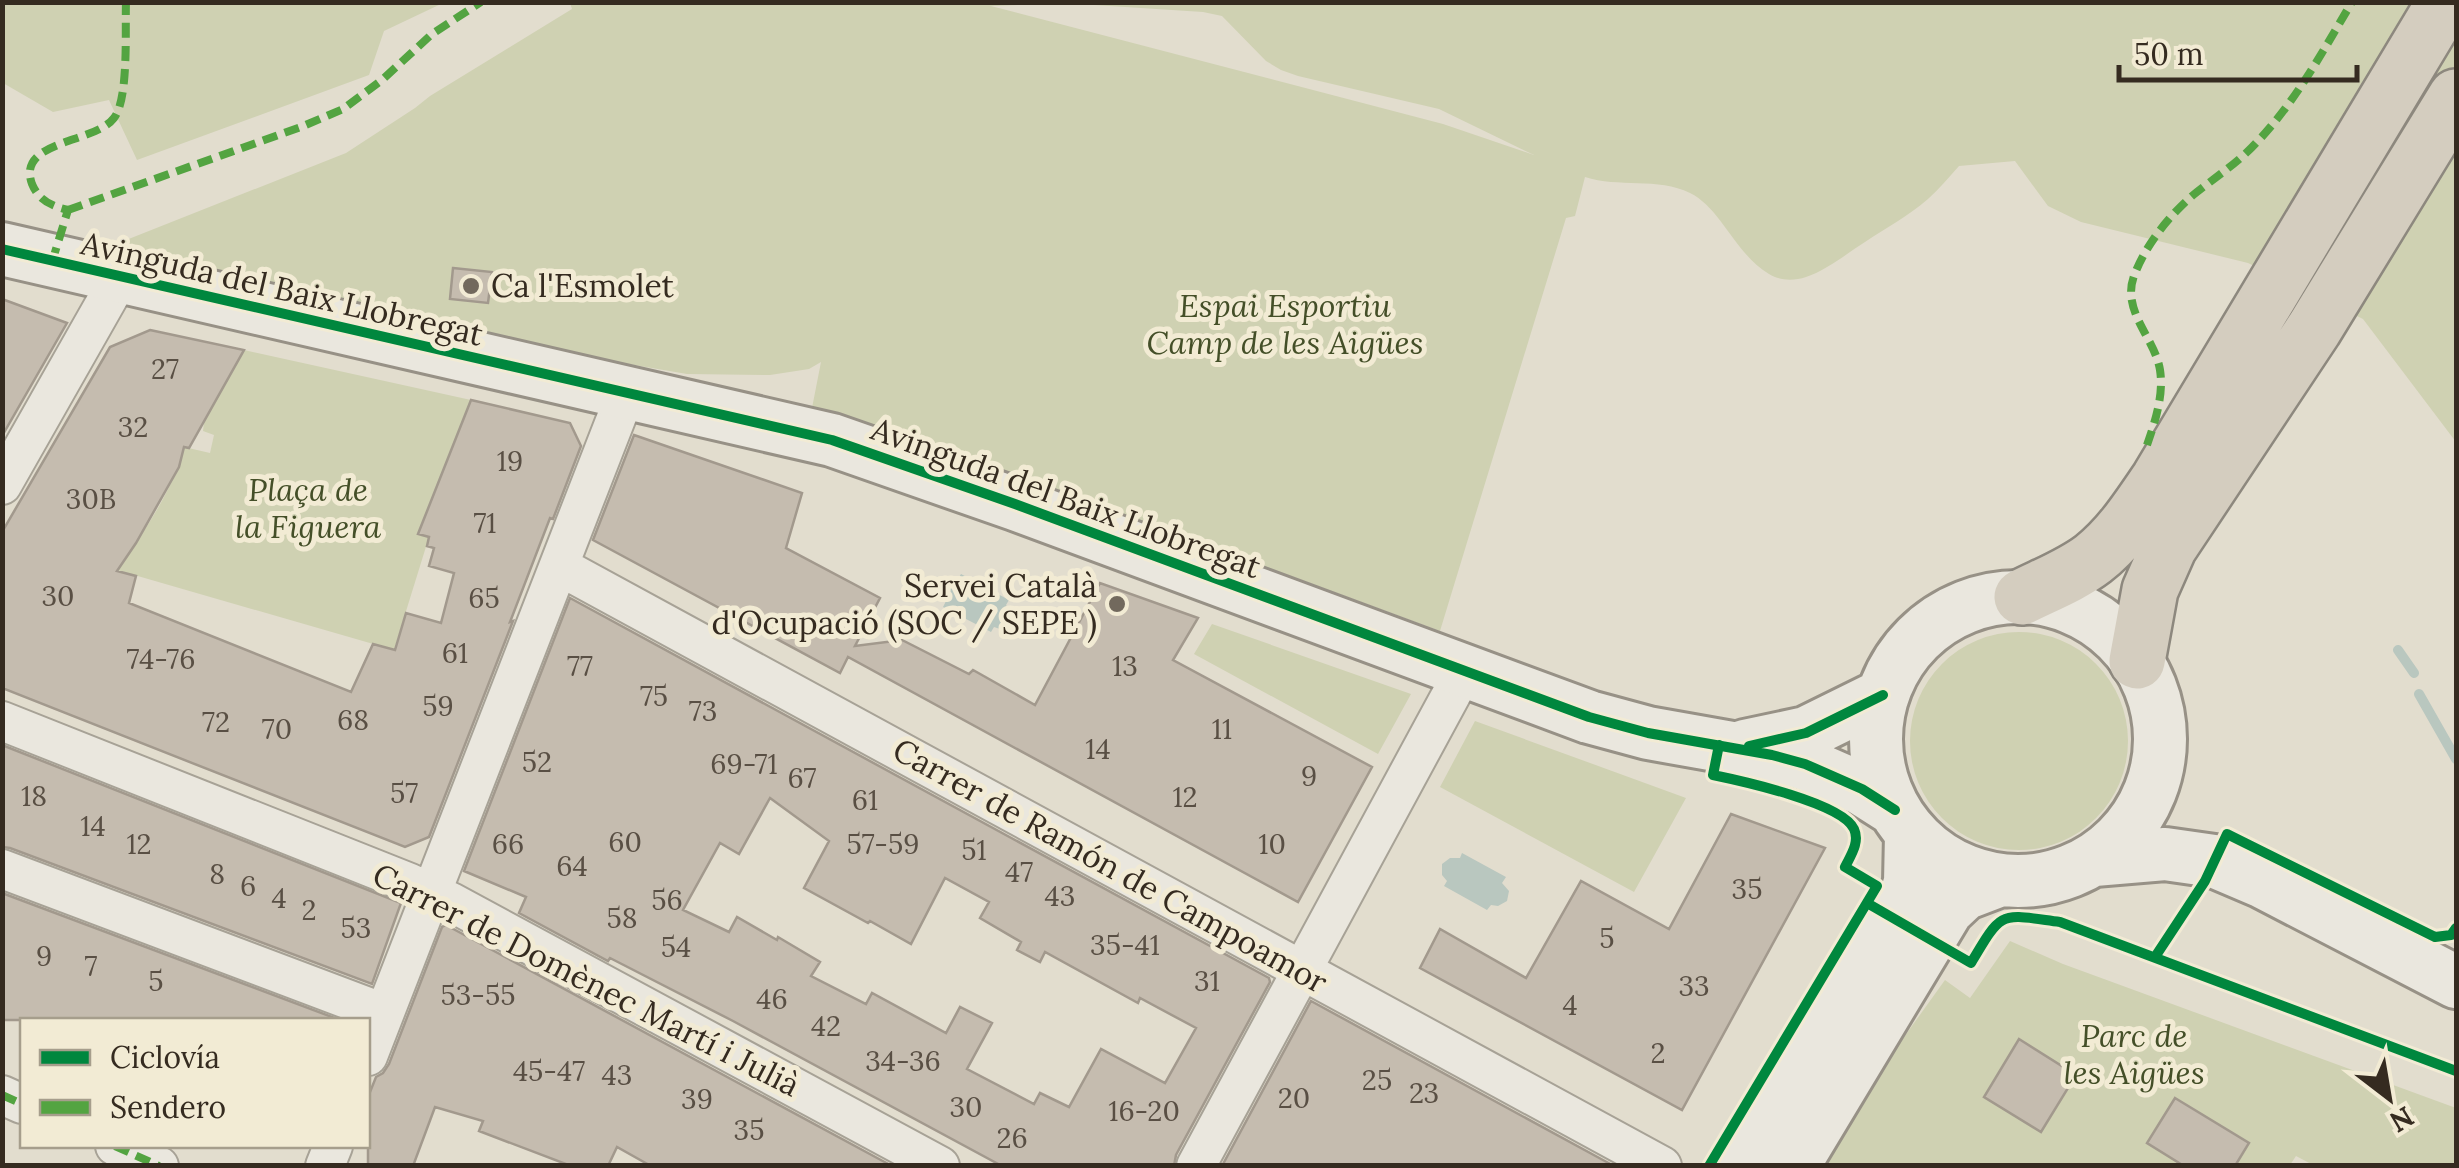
<svg xmlns="http://www.w3.org/2000/svg" width="2459" height="1168" font-family="Lora,serif">
<style>
.green{fill:#cfd1b2;fill-rule:evenodd}
.water{fill:#b9c7bf}
.lines{fill:none;stroke-linecap:round;stroke-linejoin:round}
.stream{stroke:#b9c7bf;stroke-width:10}
.building{fill:#c5bcaf;stroke:#a2998d;stroke-width:2.5;fill-rule:evenodd}
.street-casing{stroke:#a7a296;stroke-width:42}
.secondary-casing{stroke:#979186;stroke-width:58}
.highway-casing{stroke:#8d887e;stroke-width:60}
.street{stroke:#eae7de;stroke-width:38}
.secondary{stroke:#eae7de;stroke-width:52}
.highway{stroke:#d4cdbf;stroke-width:55}
.quiet{stroke:#53a441;stroke-width:8;stroke-dasharray:15 8;stroke-linecap:butt}
.cycleway-casing{stroke:#f2ebd4;stroke-width:16}
.cycleway{stroke:#00873e;stroke-width:10}
.poi-dot{fill:#72695d;stroke:#f2ebd4;stroke-width:4}
.labels{text-anchor:middle;stroke-width:10;stroke-linejoin:round;paint-order:stroke}
.number-label{font-size:28px;fill:#594f44}
.poi-label{font-size:32px;fill:#352b20;stroke:#f2ebd4;text-anchor:start}
.street-label{font-size:32px;fill:#352b20;stroke:#f2ebd4}
.park-label{font-size:32px;font-style:italic;fill:#444f28;stroke:#f2ebd4}
</style>
<rect width="100%" height="100%" fill="#e2ddce"/>
<path class="green" d="M3 2H443V3L384 31 369 75 137 160 109 100 53 112 3 83Z
M570 3H2456V442L2363 319 2248 263 2081 222 2048 206 2015 161 1959 166C1949 177 1939 189 1928 199 1908 216 1886 228 1865 242 1846 254 1827 270 1806 277 1794 281 1780 281 1769 274 1736 255 1721 208 1690 193 1658 177 1618 188 1585 177L1575 216 1566 218 1440 631 1019 476 891 431 812 408 821 362 809 369 770 375 687 374 388 323 111 246 346 153 415 108 430 96 572 9ZM1063 3 1203 12 1222 16 1266 61 1281 70 1298 76 1439 109 1534 155 1443 124 991 6Z
M244 350 471 400 418 533 429 537 394 650 117 570C142 535 174 489 184 447L210 453 214 435 203 431 204 422Z
M1212 624 1411 694 1378 754 1194 654Z
M1910 741a109 109 0 1 1 218 0a109 109 0 1 1-218 0Z
M1475 721 1686 798 1634 892 1440 787Z
M2010 941 2063 964 2456 1108V1165H2313L2296 1156 2290 1165H2235L2249 1142 2175 1098 2148 1143 2184 1165 1823 1166 1881 1069 1945 980 1970 998ZM2019 1040 2076 1074 2041 1132 1984 1097Z"/>
<path class="water" d="M961 574 1009 600 1006 605 1013 615 1008 627 1000 629 994 627 991 632 943 607 946 601 940 595 941 584 949 578 958 579Z
M1462 853 1506 877 1502 883 1509 891 1507 901 1498 906 1491 905 1487 910 1444 886 1447 881 1442 875V864L1450 858H1460Z"/>
<g class="lines">
<path class="stream" d="M2398 650 2414 673
M2419 694 2456 759"/>
</g>
<path class="building" d="M453 268 492 272 488 303 450 299Z
M2 299 67 323 2 436Z
M150 330 244 350 189 448 184 447 179 467 136 543 117 571 136 576 129 603 351 692 373 644 395 650 406 613 441 623 454 573 429 566 434 548 427 546 429 537 418 534 471 400 570 423 581 446 553 519 550 518 510 622 513 621 429 837 405 847 2 688V532L110 347Z
M634 435 802 493 786 548 880 598 855 646 902 640 969 674 973 670 1035 705 1100 583 1198 618 1173 660 1372 767 1298 902 848 657 840 673 593 540Z
M570 598 1269 978 1270 982 1176 1155 1174 1166H1002L733 1021 610 958 608 961 519 913 526 897 464 871ZM770 798 829 841 804 888 868 923 870 921 911 944 945 878 989 902 980 918 1021 942 1017 950 1040 962 1045 952 1138 1003 1140 998 1196 1028 1165 1083 1101 1049 1069 1107 1040 1093 1034 1104 967 1069 992 1023 960 1007 946 1033 872 993 866 1004 811 976 820 962 778 937 777 940 737 917 729 932 683 910 720 843 739 854Z
M2 745 401 903 372 984 10 848 2 847Z
M1731 814 1825 848 1682 1110 1420 968 1440 929 1526 978 1581 881 1669 929Z
M2 893 340 1020H2Z
M446 925 892 1166H651L617 1147 608 1166H571L479 1131 483 1121 435 1107 413 1166H368V1097L376 1077 383 1073 389 1064 442 927Z
M1311 1001 1614 1166H1222Z
M2019 1039 2076 1075 2041 1132 1984 1097Z
M2175 1098 2249 1143 2235 1166H2184L2147 1143Z"/>
<g class="lines">
<defs>
<path id="street" d="M2 485 120 277
M559 566 1662 1166
M2 721 410 883 451 902 940 1166
M2 869 384 1013
M368 1056 626 393
M2 1095 22 1104
M115 1146 159 1166
M325 1166 333 1146
M1196 1166 1464 671"/>
<path id="secondary" d="M2 249 832 440 1015 504 1589 717 1648 733 1772 755 1805 764 1862 789 1895 810
M1876 739a142 142 0 1 1 284 0a142 142 0 1 1-284 0Z
M1745 746 1806 733 1883 695
M2094 860 2165 854 2214 861 2261 881 2456 982
M1745 1166 1904 902 1910 882 1911 834
M1793 1166 1947 910 1964 894 1998 881"/>
<path id="highway" d="M2022 597C2046 585 2072 575 2093 559 2121 537 2139 508 2159 479L2445 2
M2137 661 2150 590 2169 547 2314 329 2456 97"/>
</defs>
<use href="#street" class="street-casing"/>
<use href="#secondary" class="secondary-casing"/>
<use href="#highway" class="highway-casing"/>
<use href="#street" class="street"/>
<use href="#secondary" class="secondary"/>
<use href="#highway" class="highway"/>
<path class="quiet" d="M68 210 301 127 343 109 382 80 432 34 481 2
M52 262 68 210C52 206 39 201 32 184 16 140 94 144 114 118 129 99 125 29 126 2
M2147 445C2155 422 2164 395 2160 370 2155 338 2121 311 2134 276 2145 246 2168 217 2192 196 2214 178 2238 163 2257 142 2296 101 2323 51 2352 2
M2 1095 22 1104
M115 1146 159 1166"/>
<defs>
<path id="cycleway" d="M2 249 832 440 1015 504 1589 717 1648 733 1772 755 1805 764 1862 789 1895 810
M1749 746 1806 733 1883 695
M1867 903 1971 963C2003 909 1999 914 2060 922L2456 1071
M2155 957 2205 881 2227 834 2435 937 2451 935 2456 928
M1709 1166 1877 886 1845 867C1851 855 1860 842 1854 829 1842 803 1742 781 1713 775L1719 745"/>
</defs>
<use href="#cycleway" class="cycleway-casing"/>
<use href="#cycleway" class="cycleway"/>
</g>
<g class="poi-dot">
<circle cx="471" cy="286" r="10"/>
<circle cx="1117" cy="604" r="10"/>
</g>
<g class="labels">
<g class="number-label">
<text x="165" y="379">27</text>
<text x="133" y="437">32</text>
<text x="510" y="471">19</text>
<text x="91" y="509">30B</text>
<text x="485" y="533">71</text>
<text x="58" y="606">30</text>
<text x="484" y="608">65</text>
<text x="455" y="663">61</text>
<text x="161" y="669">74-76</text>
<text x="580" y="676">77</text>
<text x="1125" y="676">13</text>
<text x="654" y="706">75</text>
<text x="438" y="716">59</text>
<text x="703" y="721">73</text>
<text x="353" y="730">68</text>
<text x="216" y="732">72</text>
<text x="277" y="739">70</text>
<text x="1222" y="739">11</text>
<text x="1098" y="759">14</text>
<text x="537" y="772">52</text>
<text x="744" y="774">69-71</text>
<text x="1309" y="786">9</text>
<text x="802" y="788">67</text>
<text x="404" y="803">57</text>
<text x="34" y="806">18</text>
<text x="1185" y="807">12</text>
<text x="865" y="810">61</text>
<text x="93" y="836">14</text>
<text x="625" y="852">60</text>
<text x="139" y="854">12</text>
<text x="508" y="854">66</text>
<text x="883" y="854">57-59</text>
<text x="1272" y="854">10</text>
<text x="974" y="860">51</text>
<text x="572" y="876">64</text>
<text x="1019" y="882">47</text>
<text x="217" y="884">8</text>
<text x="248" y="896">6</text>
<text x="1747" y="899">35</text>
<text x="1060" y="906">43</text>
<text x="279" y="908">4</text>
<text x="667" y="910">56</text>
<text x="309" y="920">2</text>
<text x="622" y="928">58</text>
<text x="356" y="938">53</text>
<text x="1607" y="948">5</text>
<text x="1125" y="955">35-41</text>
<text x="676" y="957">54</text>
<text x="44" y="966">9</text>
<text x="91" y="976">7</text>
<text x="156" y="991">5</text>
<text x="1207" y="991">31</text>
<text x="1694" y="996">33</text>
<text x="478" y="1005">53-55</text>
<text x="772" y="1009">46</text>
<text x="1570" y="1015">4</text>
<text x="826" y="1036">42</text>
<text x="1658" y="1063">2</text>
<text x="903" y="1071">34-36</text>
<text x="549" y="1081">45-47</text>
<text x="617" y="1085">43</text>
<text x="1377" y="1090">25</text>
<text x="1424" y="1103">23</text>
<text x="1294" y="1108">20</text>
<text x="697" y="1109">39</text>
<text x="966" y="1117">30</text>
<text x="1144" y="1121">16-20</text>
<text x="749" y="1140">35</text>
<text x="1012" y="1148">26</text>
</g>
<g class="poi-label">
<text x="491" y="297">Ca l'Esmolet</text>
<text x="1097" y="597" text-anchor="end">Servei Català<tspan x="1097" dy="37">d'Ocupació (SOC / SEPE )</tspan></text>
</g>
<g class="street-label">
<text transform="translate(282 289) rotate(13)" y="11">Avinguda del Baix Llobregat</text>
<text transform="translate(1066 498) rotate(20)" y="11">Avinguda del Baix Llobregat</text>
<text transform="translate(1110 866) rotate(29)" y="11">Carrer de Ramón de Campoamor</text>
<text transform="translate(586 980) rotate(27)" y="11">Carrer de Domènec Martí i Julià</text>
</g>
<g class="park-label">
<text x="1285" y="317">Espai Esportiu<tspan x="1285" dy="37">Camp de les Aigües</tspan></text>
<text x="308" y="501">Plaça de<tspan x="308" dy="37">la Figuera</tspan></text>
<text x="2134" y="1047">Parc de<tspan x="2134" dy="37">les Aigües</tspan></text>
</g>
</g>
<rect width="2459" height="1168" fill="none" stroke="#352b20" stroke-width="10"/>
<rect x="20" y="1018" width="350" height="130" fill="#f2ebd4" stroke="#a69e8c" stroke-width="2.5"/>
<rect x="40" y="1050" width="50" height="15" fill="#00873e" stroke="#a69e8c" stroke-width="2.5"/>
<text x="110" y="1068" font-size="30" fill="#352b20">Ciclovía</text>
<rect x="40" y="1100" width="50" height="15" fill="#53a441" stroke="#a69e8c" stroke-width="2.5"/>
<text x="110" y="1118" font-size="30" fill="#352b20">Sendero</text>
<g transform="translate(2389 1098) rotate(149)" stroke="#f2ebd4" stroke-width="8" paint-order="stroke">
<path d="M0-8L18 38L0 25L-18 38Z" fill="#352b20"/>
<text y="-15" font-size="28" font-weight="bold" text-anchor="middle" fill="#352b20">N</text>
</g>
<path d="M2119 65v15h238v-15" fill="none" stroke="#352b20" stroke-width="5"/>
<text x="2134" y="65" font-size="30" fill="#352b20" stroke="#f2ebd4" stroke-width="8" paint-order="stroke">50 m</text>
</svg>
